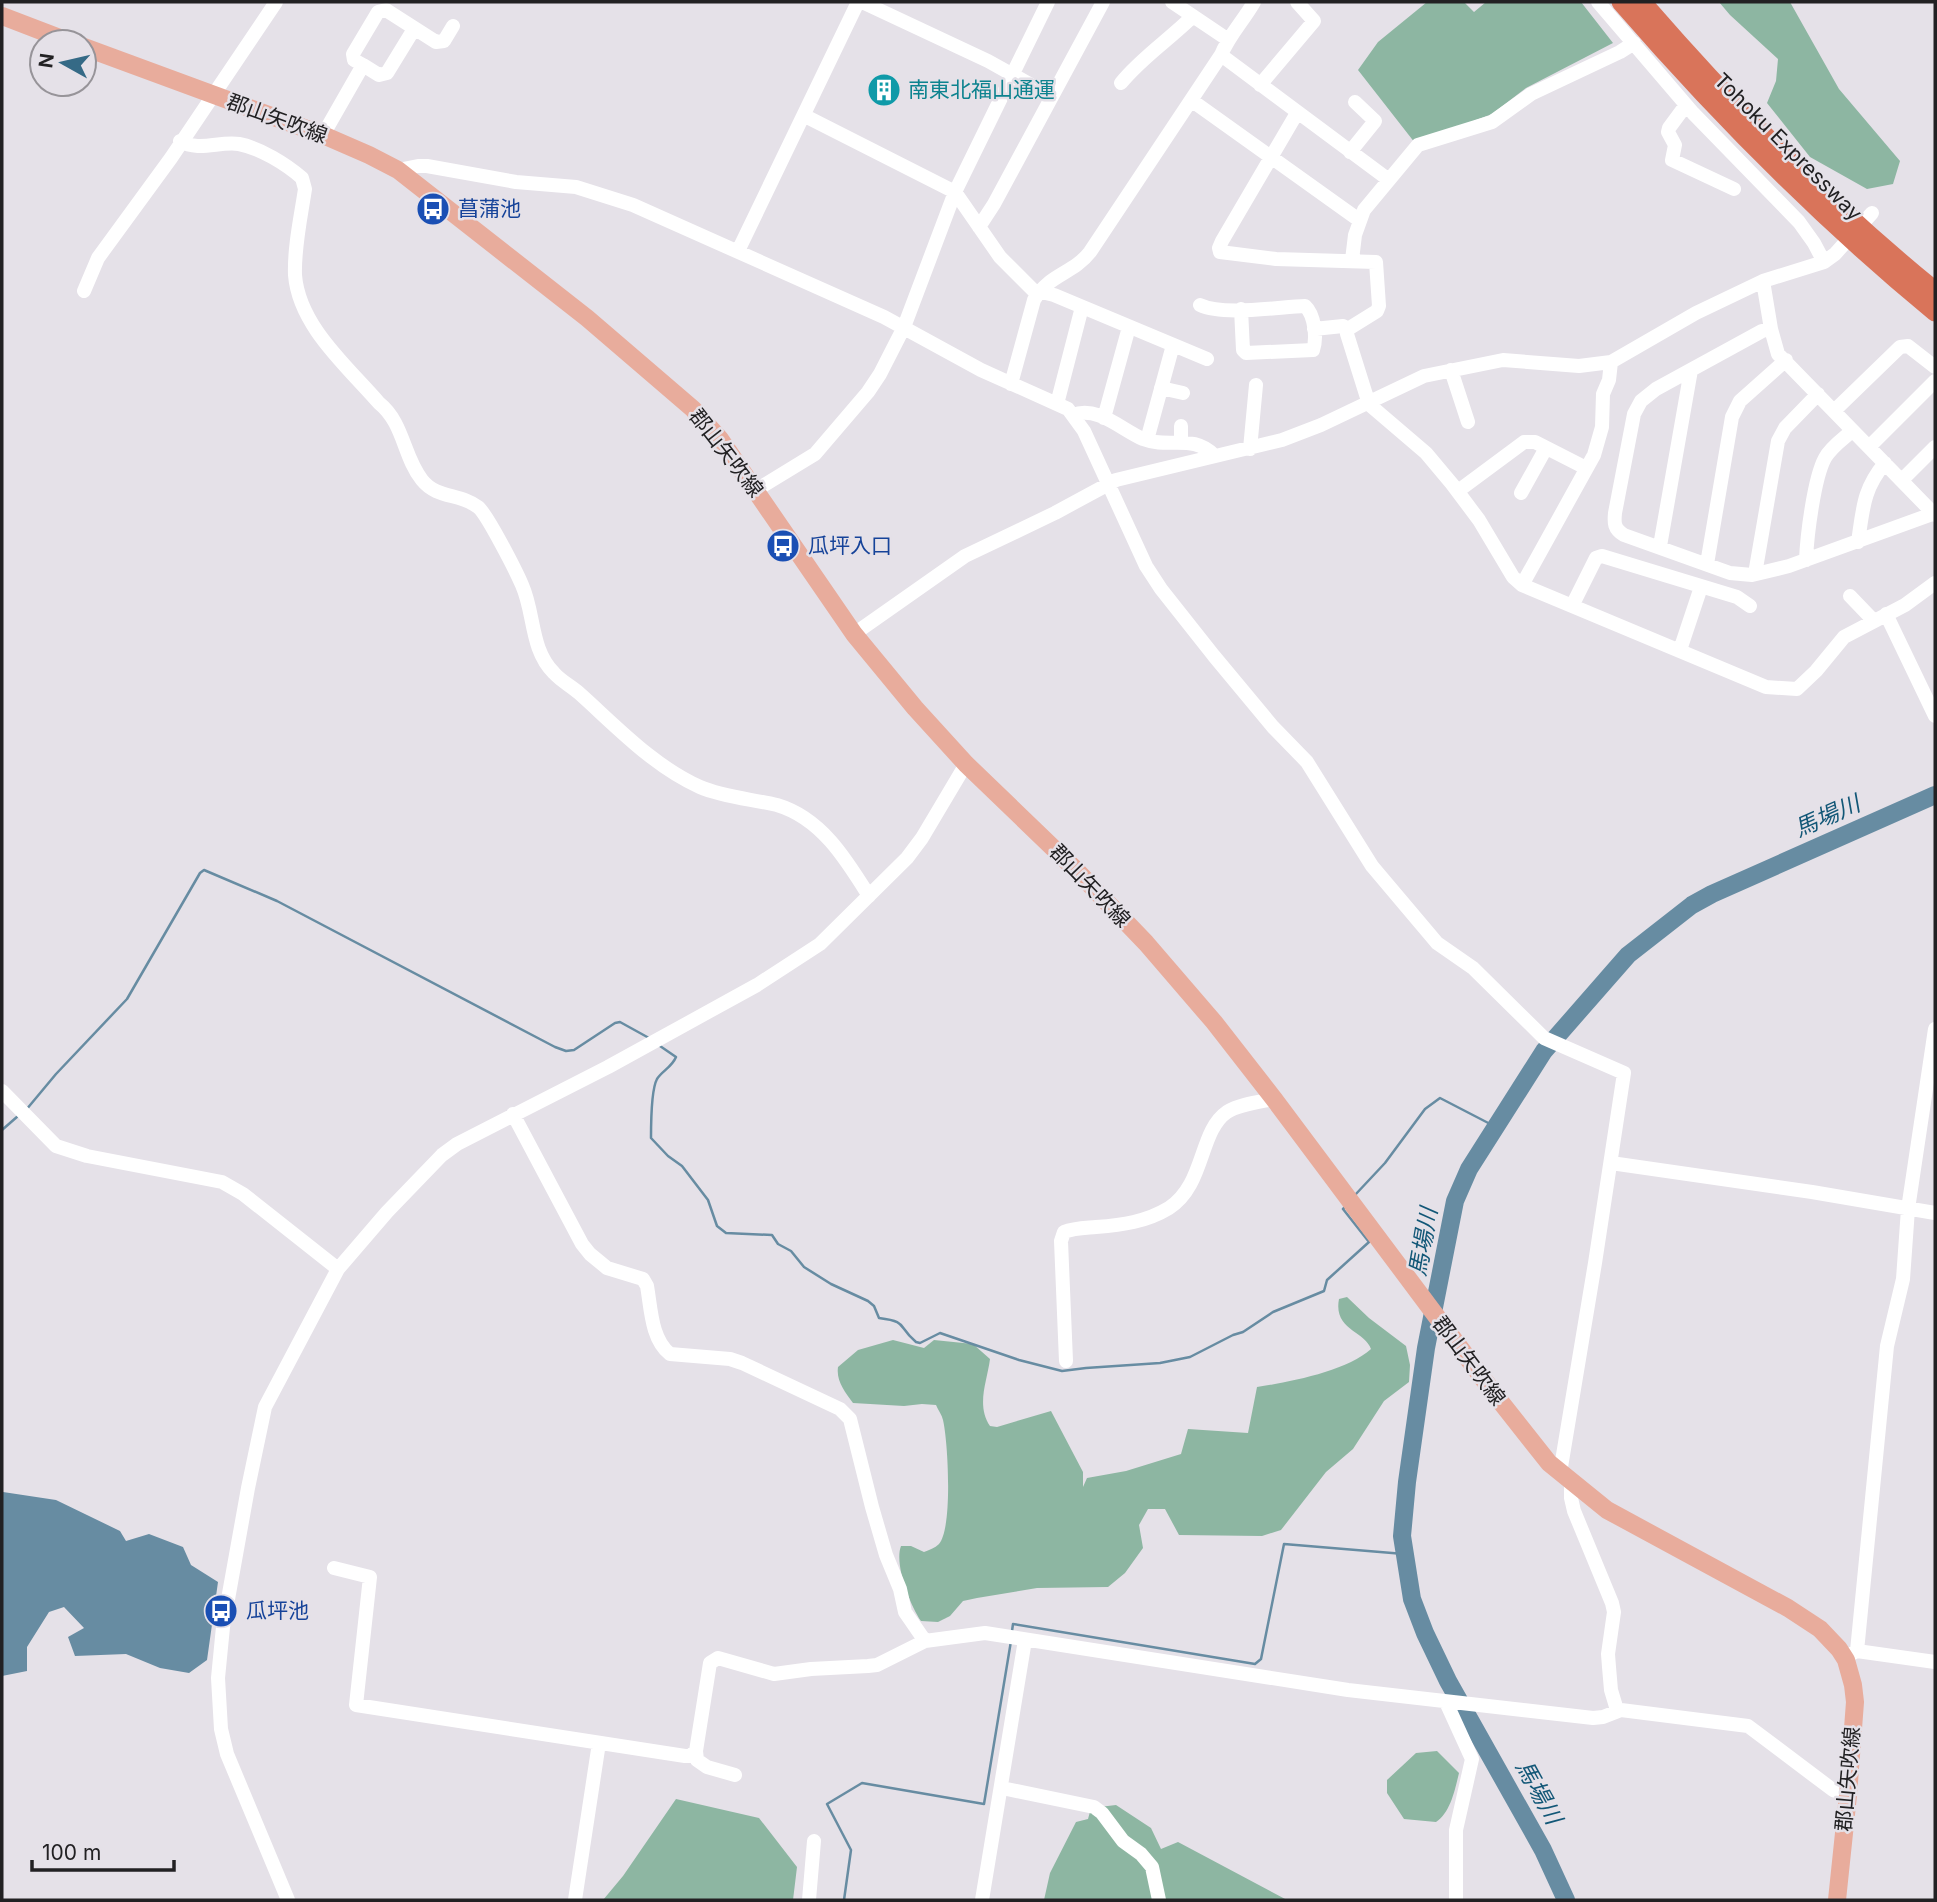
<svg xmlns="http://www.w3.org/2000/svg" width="1937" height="1902" font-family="Inter,'Noto Sans JP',sans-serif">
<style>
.forest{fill:#8db6a2}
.water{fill:#678ca2}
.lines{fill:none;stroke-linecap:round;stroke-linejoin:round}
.stream{stroke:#678ca2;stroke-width:2.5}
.river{stroke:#678ca2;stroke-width:18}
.minor{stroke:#fff;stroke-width:14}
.major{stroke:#e8ac9c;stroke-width:18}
.highway{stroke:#d9745a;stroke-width:19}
.labels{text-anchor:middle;stroke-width:5;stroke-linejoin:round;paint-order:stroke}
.culture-label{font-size:21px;fill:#0d838f;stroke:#e5e1e8;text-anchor:start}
.street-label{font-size:21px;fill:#222123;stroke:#e5e1e8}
.transit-label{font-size:21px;fill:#164399;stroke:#e5e1e8;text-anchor:start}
.water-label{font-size:23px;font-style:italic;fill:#125777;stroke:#e5e1e8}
</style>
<rect width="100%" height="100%" fill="#e5e1e8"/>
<path class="forest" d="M1427 2H1464L1474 12 1486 2H1581L1613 43 1526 88 1492 114 1415 143 1358 70 1378 42Z
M1719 2H1790L1839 89 1900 161 1893 184 1867 189 1810 157 1767 103 1776 81 1778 59 1730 15Z
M1347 1297 1369 1318 1406 1346 1410 1365 1409 1382 1384 1401 1353 1449 1326 1472 1281 1530 1262 1536 1179 1535 1165 1509H1148L1139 1525 1143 1548 1125 1573 1108 1587 1037 1588 977 1598 963 1601 950 1616 938 1622 921 1621C910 1605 894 1564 901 1546H911L924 1552C929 1550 935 1548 939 1544 953 1528 948 1441 943 1420 942 1415 938 1410 936 1405L922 1404 904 1406 853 1403C845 1392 836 1381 838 1367L858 1350 893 1340 924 1348 934 1340 973 1344 990 1359C987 1382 976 1405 990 1426L997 1427 1051 1411 1083 1472V1487L1087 1478 1126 1471 1181 1454 1188 1429 1248 1433 1257 1387C1290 1382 1347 1371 1371 1349 1365 1331 1333 1330 1339 1299Z
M1437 1751 1459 1773C1455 1789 1451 1812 1436 1822L1404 1819 1387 1793V1780L1416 1753Z
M676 1799 759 1818 797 1867 793 1900H603L623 1876Z
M1116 1805 1151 1828 1161 1849 1178 1842 1287 1900H1044L1050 1873 1076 1822 1088 1819 1091 1808Z"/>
<path class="water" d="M3 1492 56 1500 120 1531 126 1541 149 1534 183 1547 191 1565 218 1582 207 1660 189 1673 160 1668 126 1654 75 1656 68 1637 84 1628 64 1607 49 1612 27 1647V1671L2 1676Z"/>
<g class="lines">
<path class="stream" d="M660 1046 676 1057C672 1067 662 1071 657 1079 651 1090 651 1125 651 1138L668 1156 682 1166 708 1200 717 1226 726 1233 772 1235 778 1244 791 1251 804 1267 831 1284 868 1301 874 1306 879 1318C909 1322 896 1325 916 1342L920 1343 940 1333 1019 1360 1062 1371 1086 1368 1160 1363 1190 1357 1233 1335 1243 1332 1273 1312 1324 1291 1327 1280 1369 1242 1343 1209 1346 1206
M26 1110 56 1074 127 999 200 873 204 870 277 901 555 1047 566 1051 574 1050 615 1023 620 1022 649 1038
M2 1130 18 1116
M1355 1195 1385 1163 1425 1109 1440 1098 1496 1127
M1012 1631 1013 1624 1255 1664 1261 1659 1284 1544 1404 1554
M844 1900 851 1850 827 1804 862 1783 984 1804 1011 1641"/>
<path class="river" d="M1566 1900 1543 1850 1448 1681 1425 1633 1412 1599 1402 1536 1407 1482 1426 1348 1455 1201 1469 1169 1544 1051 1628 955 1692 905 1712 894 1935 795"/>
<path class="minor" d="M862 2 988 61 1051 96
M1172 2 1227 39
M1598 2 1693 113 1799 222 1814 243 1824 262
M1221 55 1389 180
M363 65 354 60 353 54 378 12 386 10 436 42 444 41 453 26
M1121 83C1141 58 1170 39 1193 16
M1260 85 1314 21 1297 2
M1191 100 1359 220
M1686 105 1669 128 1668 132 1675 145 1672 160 1734 189
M1297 113 1222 241 1219 248 1220 252 1276 259 1376 262 1379 306 1377 311 1348 329 1347 334 1368 401 1371 406 1426 453 1452 484 1479 520 1513 577 1522 585 1766 687 1797 689 1816 671 1844 637 1905 605 1935 583
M805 116 955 192 1000 257 1033 290 1054 295 1207 359
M323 135 363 65 379 75 387 73 414 29
M180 141C199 152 219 141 239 144 260 148 286 164 302 178L305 189C301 216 294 247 295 275 299 326 347 366 379 403 404 423 403 456 422 480 437 499 460 493 478 507 487 514 516 571 522 585 535 614 530 649 554 673 561 681 571 686 579 693 616 726 653 766 700 787 723 797 752 799 777 805 821 818 846 859 869 896
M1350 152 1375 121 1355 102
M398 170 418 166H427L516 182 576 187 633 205 884 317 981 370 1068 409 1084 431 1146 566 1161 589 1214 656 1273 727 1307 762 1372 866 1437 943 1473 968 1544 1038 1624 1073 1595 1263 1560 1473
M979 227 994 204 1103 2
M738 251 858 2
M1352 260 1355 235 1364 210 1418 145 1492 122 1531 94 1620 52 1634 43
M1763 281 1771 329 1778 354 1935 515
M84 291 98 258 171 158 276 2
M1200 305C1223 316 1278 307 1305 306 1315 315 1317 339 1313 350L1246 353 1243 350 1241 309
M1314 329 1343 326 1348 329
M1771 329 1762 331 1656 389 1641 401 1634 414 1615 513C1614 523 1614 529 1624 535L1730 573 1752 575 1789 566 1935 513
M1451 370 1468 422
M1011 384 1034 300C1049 274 1073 274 1090 252L1221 55C1229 35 1244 20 1254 2
M1161 388 1183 393
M1057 404 1082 307
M1834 411 1900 347 1908 346 1935 367
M1073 415C1097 405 1122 430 1143 439 1169 449 1193 433 1215 456
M1104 418 1129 327
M1147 440 1173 345
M1181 442V426
M1869 447 1935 381
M1250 449 1256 385
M1902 480 1935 447
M756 490 815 454 868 392 880 374 904 327 955 192 1048 2
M1458 491 1524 442H1535L1586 468
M1521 493 1546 448
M1858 542C1863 509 1863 489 1885 463
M1660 546 1691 370
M1806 560C1807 536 1814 478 1825 458 1831 447 1843 439 1852 431
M1707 564 1732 417 1740 401 1786 360
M1755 574 1778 441 1785 428 1818 394
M1522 585 1594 455 1602 427 1603 394 1609 380 1611 362
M1850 596 1874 621
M1572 606 1596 558 1602 556 1737 597 1750 606
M1886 614 1935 716
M854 634 965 556 1055 513 1116 480 1282 440 1321 425 1424 376 1503 360 1579 366 1611 362 1696 313 1763 281 1824 262 1835 254 1872 213
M1680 650 1701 587
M2 1091 56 1146 87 1156 222 1182 243 1194 338 1269
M513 1114 582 1244 590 1254 607 1268 643 1279 647 1286C651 1308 651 1339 670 1354L730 1359 742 1363 840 1409 850 1419 872 1507 886 1555 900 1589 905 1612 925 1641
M1611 1163 1812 1192 1935 1213
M1066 1361 1061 1241 1064 1232C1074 1228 1085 1228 1096 1227 1122 1225 1146 1222 1169 1208 1205 1185 1199 1131 1227 1112 1240 1104 1259 1102 1274 1099
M1571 1481V1498L1574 1511 1612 1603 1614 1612 1608 1654 1609 1667 1611 1690 1617 1710
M334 1568 370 1577 356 1705 685 1756H690L696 1751
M1857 1651 1887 1346 1903 1279 1908 1209 1935 1029
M1851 1654 1857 1651 1935 1662
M1446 1702 1472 1759 1456 1830V1900
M735 1775 707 1767 697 1760 696 1751 710 1663 718 1658 774 1674 811 1669 868 1666 877 1665 925 1641 985 1633 1348 1690 1593 1718 1603 1717 1621 1710 1748 1726 1833 1790 1848 1795
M1002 1788 1094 1807 1102 1813 1123 1841 1141 1854 1152 1867 1159 1900
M288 1900 227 1754 221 1729 218 1678 223 1627 248 1488 265 1407 338 1269 387 1212 442 1155 457 1144 608 1067 757 985 820 944 907 858 922 838 966 764
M575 1900 599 1743
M809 1900 814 1841
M982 1900 1025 1640"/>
<path class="major" d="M2 16 70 42
M84 47 323 135 369 155 398 170 587 318 693 409 720 439 854 634 915 708 966 764 1075 869 1146 943 1214 1022 1274 1099 1496 1396 1549 1463 1607 1510 1788 1608 1820 1629 1839 1649 1846 1660 1853 1685 1855 1702 1848 1795 1837 1900"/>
<path class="highway" d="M1621 2C1718 114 1821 218 1935 312
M1642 2C1732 106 1828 204 1935 291"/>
</g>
<defs>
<symbol id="building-disc" viewBox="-11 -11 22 22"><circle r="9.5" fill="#0f9aa8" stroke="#e5e1e8"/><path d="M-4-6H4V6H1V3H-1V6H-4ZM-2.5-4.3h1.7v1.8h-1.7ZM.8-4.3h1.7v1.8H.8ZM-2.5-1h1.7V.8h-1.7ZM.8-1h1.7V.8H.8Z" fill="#fff"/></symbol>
<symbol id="bus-disc" viewBox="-11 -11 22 22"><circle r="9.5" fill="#1a4fb4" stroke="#e5e1e8"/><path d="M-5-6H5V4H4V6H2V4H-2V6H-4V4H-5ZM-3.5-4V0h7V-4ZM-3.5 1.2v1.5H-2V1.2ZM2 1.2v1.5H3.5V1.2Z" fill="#fff"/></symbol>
</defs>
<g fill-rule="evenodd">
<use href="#building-disc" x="865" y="71" width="38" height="38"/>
<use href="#bus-disc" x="414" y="190" width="38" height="38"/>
<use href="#bus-disc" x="764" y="527" width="38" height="38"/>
<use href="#bus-disc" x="202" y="1592" width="38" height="38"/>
</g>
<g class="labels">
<g class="culture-label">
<text x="908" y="97">南東北福山通運</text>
</g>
<g class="street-label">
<text transform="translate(277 119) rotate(20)" y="7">郡山矢吹線</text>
<text transform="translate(1788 147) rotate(45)" y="7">Tohoku Expressway</text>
<text transform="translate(726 453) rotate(52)" y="7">郡山矢吹線</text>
<text transform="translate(1090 886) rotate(46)" y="7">郡山矢吹線</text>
<text transform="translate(1469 1361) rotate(53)" y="7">郡山矢吹線</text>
<text transform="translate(1848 1779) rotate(-85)" y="7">郡山矢吹線</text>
</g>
<g class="transit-label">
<text x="458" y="216">菖蒲池</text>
<text x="808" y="553">瓜坪入口</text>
<text x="246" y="1618">瓜坪池</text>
</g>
<g class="water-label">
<text transform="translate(1827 816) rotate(-24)" y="8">馬場川</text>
<text transform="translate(1423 1242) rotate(-80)" y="8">馬場川</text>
<text transform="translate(1539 1792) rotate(61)" y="8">馬場川</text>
</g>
</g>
<rect width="1937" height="1902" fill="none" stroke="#222123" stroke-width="7"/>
<g transform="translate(63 63) rotate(278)"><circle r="33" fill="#e5e1e8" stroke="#979499" stroke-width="2"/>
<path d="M0-5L12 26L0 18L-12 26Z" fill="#356a86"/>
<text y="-10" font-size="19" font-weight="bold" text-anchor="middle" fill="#222123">N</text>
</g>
<path d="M32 1860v10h142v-10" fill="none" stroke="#222123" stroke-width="3.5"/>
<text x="42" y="1860" font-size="21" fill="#222123" stroke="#e5e1e8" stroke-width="5" paint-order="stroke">100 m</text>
</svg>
